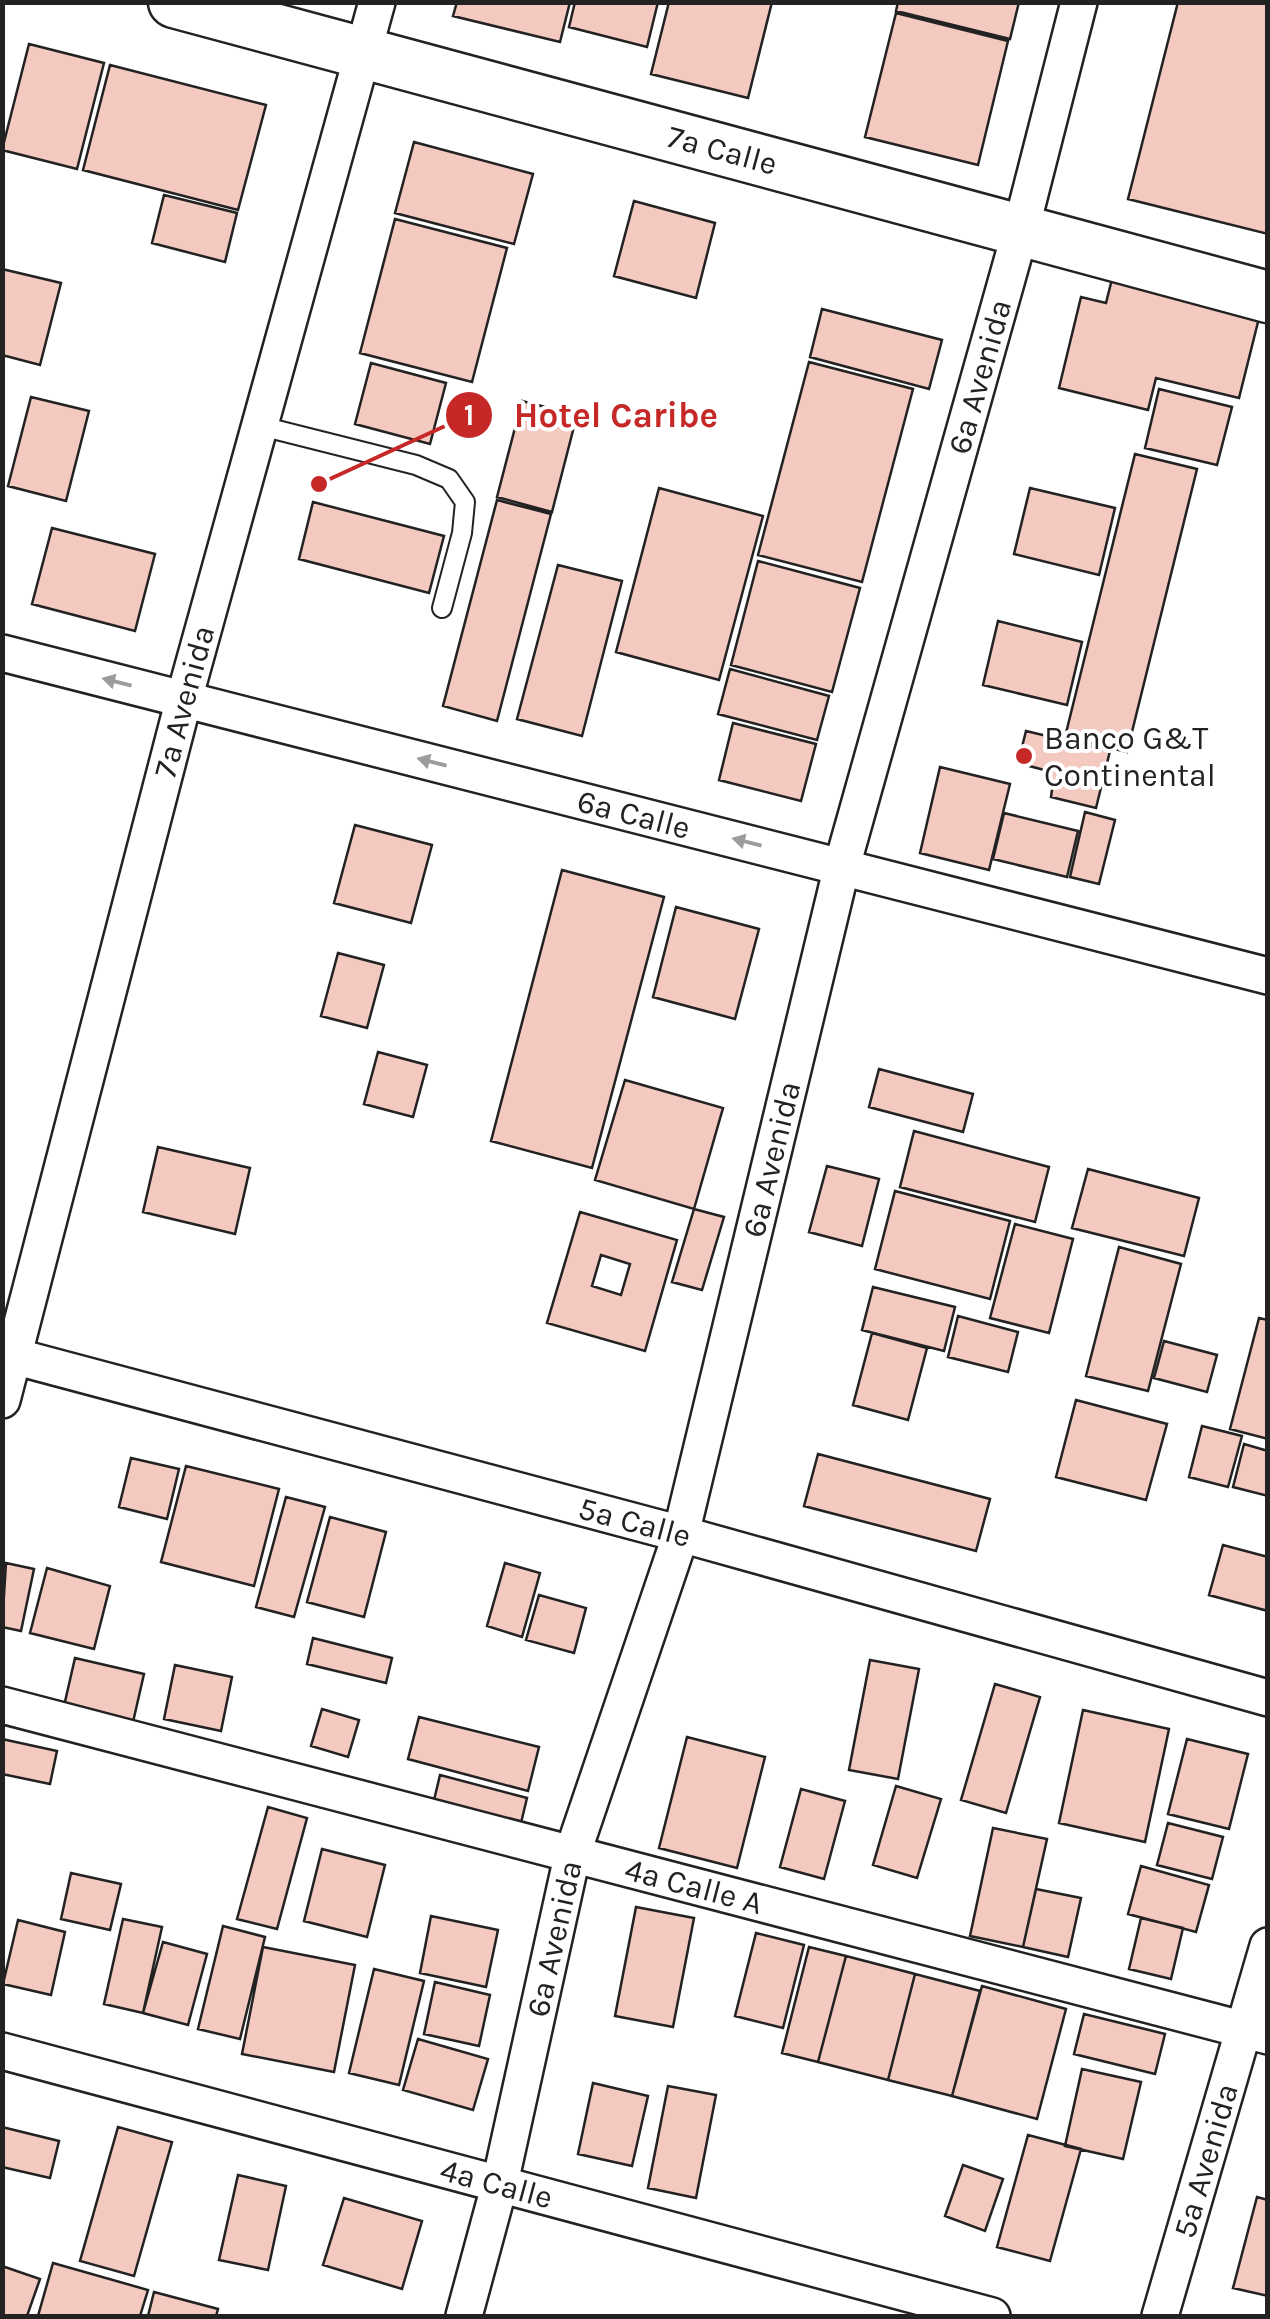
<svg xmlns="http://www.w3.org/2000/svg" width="1270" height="2319" font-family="Karla,sans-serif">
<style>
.building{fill:#f3c9c0;stroke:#222;stroke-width:2.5;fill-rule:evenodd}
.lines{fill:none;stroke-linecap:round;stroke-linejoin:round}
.lane-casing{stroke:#222;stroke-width:22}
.street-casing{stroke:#222;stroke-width:40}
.secondary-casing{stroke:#222;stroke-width:55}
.lane{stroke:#fff;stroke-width:18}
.street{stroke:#fff;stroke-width:35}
.secondary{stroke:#fff;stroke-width:50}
.oneway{fill:#9c9c9c}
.poi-dot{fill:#c62828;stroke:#fff;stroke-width:4}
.labels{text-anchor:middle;stroke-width:8;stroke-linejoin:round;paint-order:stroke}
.street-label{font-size:32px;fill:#222;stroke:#fff}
.poi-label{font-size:32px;fill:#222;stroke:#fff;text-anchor:start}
.leader{fill:none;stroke:#c62828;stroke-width:4}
.callout-dot{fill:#c62828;stroke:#fff;stroke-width:4}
.mark-label{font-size:30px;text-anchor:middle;font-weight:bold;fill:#fff}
.callout-label{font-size:35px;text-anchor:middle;font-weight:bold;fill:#c62828;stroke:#fff;stroke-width:8;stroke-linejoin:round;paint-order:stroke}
</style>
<rect width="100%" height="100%" fill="#fff"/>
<path class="building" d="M457 2H570L560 42 453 16Z
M575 2H658L647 47 569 27Z
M669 2H772L748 98 651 74Z
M898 2H1019L1010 39 896 11Z
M1178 2H1268V234L1128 199Z
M896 13 1008 41 978 165 865 137Z
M29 44 104 63 77 169 2 150Z
M110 65 266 105 238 210 83 170Z
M414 142 533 174 514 244 395 213Z
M164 195 237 213 225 262 152 243Z
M634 201 715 223 696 298 614 276Z
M395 219 507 248 472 382 360 353Z
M2 269 61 283 40 365 2 355Z
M1114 271 1262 306 1239 398 1156 378 1148 410 1059 388 1081 297 1106 303Z
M822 309 942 340 929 389 810 357Z
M809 362 913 389 862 582 758 555Z
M371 363 446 383 430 444 355 424Z
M1159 389 1232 407 1217 465 1145 448Z
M31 397 89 411 66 501 8 486Z
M522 401 577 415 552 512 497 497Z
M1135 454 1197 469 1127 752 1065 737Z
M659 488 763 516 719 680 616 652Z
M1030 488 1115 508 1099 575 1014 554Z
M497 500 551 514 497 721 443 706Z
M313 502 444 536 429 593 299 559Z
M52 528 155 554 135 631 32 604Z
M758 561 860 588 832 692 731 665Z
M558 565 622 581 582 736 517 719Z
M998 621 1082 642 1067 705 983 685Z
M730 669 829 696 817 740 718 714Z
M733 723 816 744 801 801 719 780Z
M1026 731 1110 751 1096 808 1051 797 1053 783 1046 781 1048 771 1018 763Z
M940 767 1010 784 989 870 920 853Z
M1085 812 1115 820 1099 884 1070 877Z
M1004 813 1078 831 1067 877 993 859Z
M355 825 432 845 411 923 334 903Z
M562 870 664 897 592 1168 491 1141Z
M676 907 759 929 735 1019 653 997Z
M338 953 384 965 367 1028 321 1016Z
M378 1052 427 1065 413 1117 364 1104Z
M879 1069 973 1094 963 1132 869 1107Z
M625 1080 723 1108 694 1209 595 1180Z
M914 1131 1049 1167 1035 1222 900 1187Z
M158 1147 250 1168 235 1234 143 1212Z
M827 1166 879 1179 862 1246 809 1232Z
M1088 1169 1199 1198 1184 1256 1072 1228Z
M895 1191 1010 1221 990 1299 875 1269Z
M694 1209 724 1217 702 1290 672 1282Z
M580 1212 677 1240 645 1351 547 1323ZM601 1255 630 1264 621 1295 592 1286Z
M1015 1224 1073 1239 1049 1333 990 1318Z
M1119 1247 1181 1264 1148 1391 1086 1376Z
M873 1287 955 1307 944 1351 862 1330Z
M958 1316 1018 1332 1008 1372 948 1357Z
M1259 1318 1268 1320V1439L1230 1429Z
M872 1333 927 1348 908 1420 853 1405Z
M1164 1341 1217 1355 1207 1392 1154 1378Z
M1076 1400 1167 1424 1146 1500 1056 1477Z
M1202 1426 1242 1436 1228 1487 1189 1477Z
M1244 1444 1268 1451V1496L1233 1487Z
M818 1454 990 1499 976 1551 804 1506Z
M131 1458 179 1469 167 1519 119 1507Z
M186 1466 279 1489 254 1586 161 1562Z
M286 1497 325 1507 294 1617 256 1607Z
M330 1517 386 1532 364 1617 307 1602Z
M1223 1545 1268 1557V1611L1209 1595Z
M6 1563 34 1569 21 1631 2 1627Z
M505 1563 540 1573 522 1637 487 1626Z
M47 1568 110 1586 94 1649 30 1633Z
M539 1595 586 1608 574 1653 526 1640Z
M313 1638 392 1658 386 1683 307 1664Z
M75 1658 144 1674 133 1722 64 1706Z
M870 1660 919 1669 898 1779 849 1770Z
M175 1665 232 1677 221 1731 164 1719Z
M995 1684 1040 1697 1006 1813 961 1800Z
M322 1709 359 1720 348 1757 311 1746Z
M1083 1710 1169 1729 1145 1842 1059 1823Z
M419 1717 539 1747 528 1791 408 1759Z
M687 1737 765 1757 737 1868 659 1848Z
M2 1739 57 1751 50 1784 2 1774Z
M1187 1739 1248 1754 1229 1829 1168 1814Z
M440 1775 527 1798 521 1823 434 1800Z
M896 1786 941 1799 917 1878 873 1865Z
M801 1789 845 1801 824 1879 780 1867Z
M268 1807 307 1818 277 1929 237 1919Z
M1168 1823 1223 1837 1212 1879 1157 1865Z
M993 1828 1047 1839 1023 1947 970 1936Z
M322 1849 385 1865 367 1937 304 1921Z
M1141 1866 1209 1885 1196 1932 1128 1914Z
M71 1873 121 1884 110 1930 61 1919Z
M1036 1889 1081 1898 1068 1957 1023 1947Z
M636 1907 694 1918 673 2027 615 2016Z
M431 1916 498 1930 486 1987 420 1973Z
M1141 1918 1183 1928 1171 1979 1129 1969Z
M123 1919 162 1927 143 2013 104 2004Z
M18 1920 65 1932 51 1995 3 1984Z
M223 1926 265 1937 240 2039 198 2029Z
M756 1933 804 1945 783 2028 735 2016Z
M163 1942 207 1954 188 2025 143 2013Z
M263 1947 355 1965 334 2072 242 2054Z
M809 1947 846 1956 818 2062 782 2053Z
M846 1956 915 1974 888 2080 818 2062Z
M374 1969 424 1981 399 2085 349 2073Z
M915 1974 980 1991 952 2096 888 2080Z
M435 1982 490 1995 479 2046 424 2034Z
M982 1986 1066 2009 1037 2119 952 2096Z
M1084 2014 1165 2034 1155 2074 1074 2054Z
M418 2039 488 2059 473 2110 403 2090Z
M1082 2069 1141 2082 1123 2159 1065 2146Z
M593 2083 648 2096 632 2166 578 2154Z
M668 2086 716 2095 696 2198 648 2188Z
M2 2127 59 2141 50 2178 2 2167Z
M118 2127 172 2142 134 2276 80 2261Z
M1028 2135 1081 2149 1050 2261 997 2247Z
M963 2165 1003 2179 985 2231 945 2216Z
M238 2175 286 2186 268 2270 219 2260Z
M1257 2197 1268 2200V2296L1233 2288Z
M344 2198 422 2221 402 2289 323 2265Z
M53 2263 148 2290 140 2316H38Z
M2 2266 40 2279 27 2316H2Z
M154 2292 218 2309 216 2316H148Z"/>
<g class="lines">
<defs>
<path id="lane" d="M261 426 416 465 449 479 465 502 462 533 442 608"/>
<g id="street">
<path id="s1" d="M2 653 1268 976"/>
<path id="s2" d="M2 1353 681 1534 1268 1698"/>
<path id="s3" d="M2 1400 184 699 377 2"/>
<path id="s4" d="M2 1705 1268 2036"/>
<path id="s5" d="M2 2051 992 2316"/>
<path id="s6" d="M464 2316 500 2183 573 1852 681 1534 842 866 1021 229 1079 2"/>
<path id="s7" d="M1160 2316 1268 1946"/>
</g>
<g id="secondary">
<path id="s8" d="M174 2 1268 297"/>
</g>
</defs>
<use href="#lane" class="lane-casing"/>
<use href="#street" class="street-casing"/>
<use href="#secondary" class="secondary-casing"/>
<use href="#lane" class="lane"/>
<use href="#street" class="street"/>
<use href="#secondary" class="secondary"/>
</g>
<defs><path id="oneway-solid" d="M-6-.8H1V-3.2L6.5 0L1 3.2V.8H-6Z" transform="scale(2.5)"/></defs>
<g class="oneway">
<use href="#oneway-solid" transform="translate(117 682) rotate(-166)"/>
<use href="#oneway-solid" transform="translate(432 762) rotate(-166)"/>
<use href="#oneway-solid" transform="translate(747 842) rotate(-166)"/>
</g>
<circle class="poi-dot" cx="1024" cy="756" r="10"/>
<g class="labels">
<g class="street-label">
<text dy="11" stroke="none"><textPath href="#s8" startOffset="568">7a Calle</textPath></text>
<text dy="11" stroke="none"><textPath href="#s6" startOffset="2008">6a Avenida</textPath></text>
<text dy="11" stroke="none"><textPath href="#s3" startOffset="722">7a Avenida</textPath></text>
<text dy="11" stroke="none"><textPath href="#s1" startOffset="652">6a Calle</textPath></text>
<text dy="11" stroke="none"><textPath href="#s6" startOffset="1198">6a Avenida</textPath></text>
<text dy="11" stroke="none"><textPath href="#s2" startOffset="655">5a Calle</textPath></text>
<text dy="11" stroke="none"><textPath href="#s4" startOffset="715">4a Calle A</textPath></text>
<text dy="11" stroke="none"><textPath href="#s6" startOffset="388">6a Avenida</textPath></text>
<text dy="11" stroke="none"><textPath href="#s7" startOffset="162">5a Avenida</textPath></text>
<text dy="11" stroke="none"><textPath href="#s5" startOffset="512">4a Calle</textPath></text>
</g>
<g class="poi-label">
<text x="1044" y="749">Banco G&amp;T<tspan x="1044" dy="37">Continental</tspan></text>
</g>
</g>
<path class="leader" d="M319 484L469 415"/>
<g class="callout-dot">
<circle cx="319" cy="484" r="10"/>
<circle cx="469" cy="415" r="25"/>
</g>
<g class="mark-label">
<text x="469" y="425">1</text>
</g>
<g class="callout-label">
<text x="616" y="427">Hotel Caribe</text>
</g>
<rect width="1270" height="2319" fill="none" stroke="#222222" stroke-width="10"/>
</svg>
